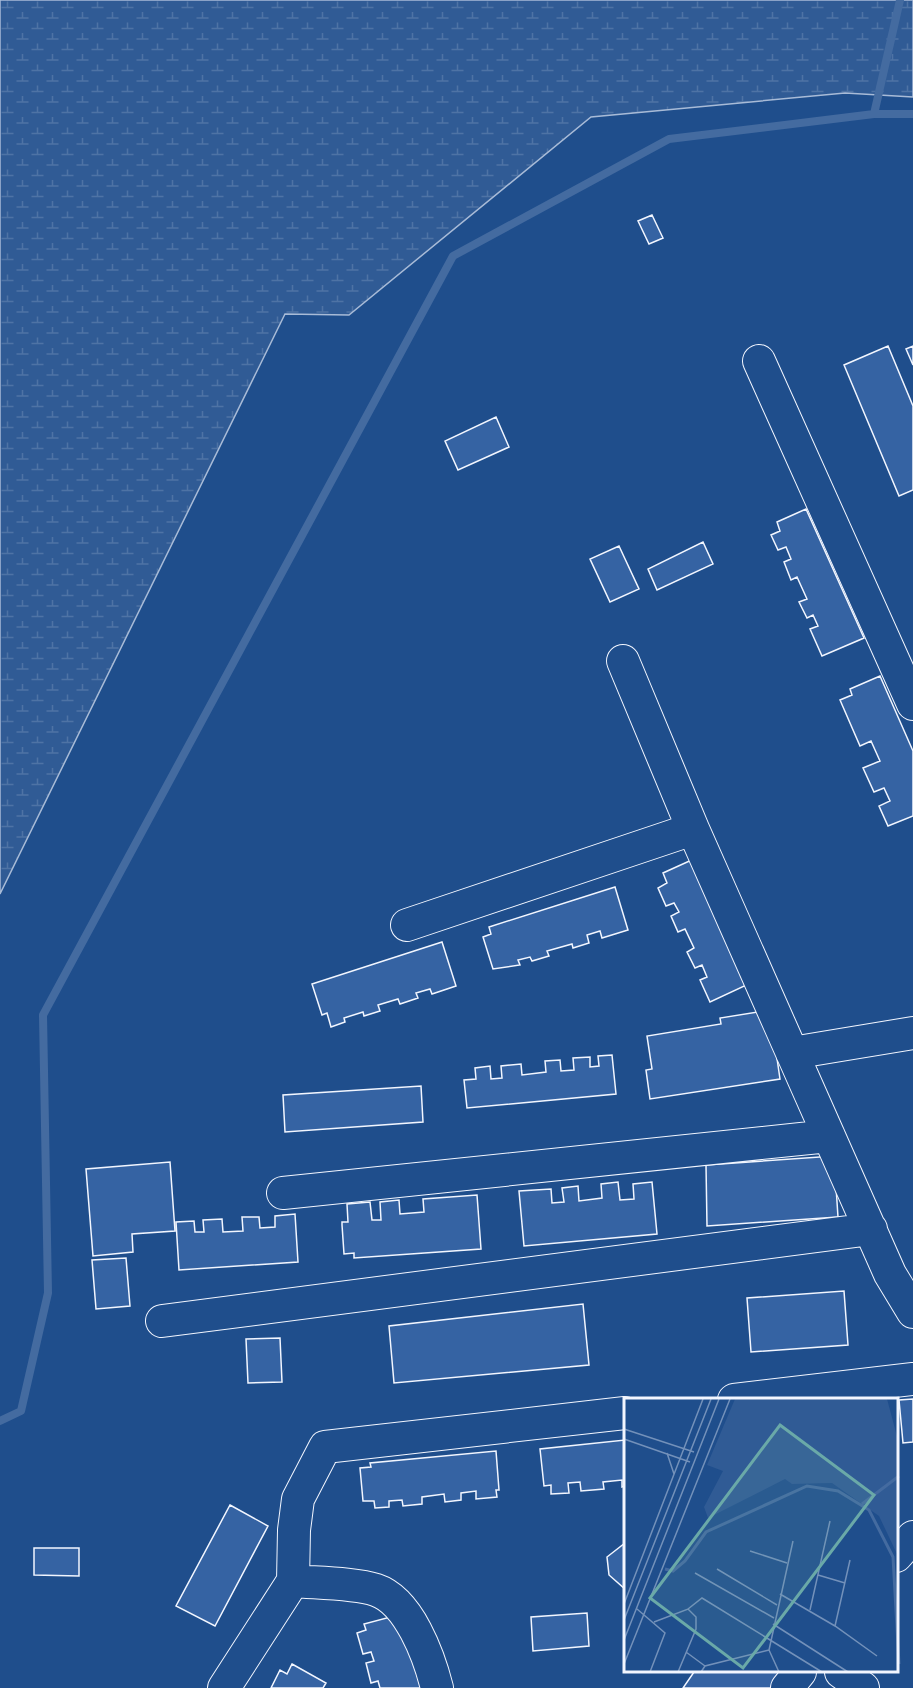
<svg xmlns="http://www.w3.org/2000/svg" width="913" height="1688" font-family="'Source Sans 3',sans-serif">
<style>
.wetland{fill:url(#wetland-marsh);stroke:#a8bbd7;stroke-width:1.5}
.lines{fill:none;stroke-linecap:round;stroke-linejoin:round}
.stream{stroke:#446ba0;stroke-width:8}
.building{fill:#3563a3;stroke:#f2f6ff;stroke-width:1.5}
.minor-casing{stroke:#f2f6ff;stroke-width:34}
.minor{stroke:#1f4e8c;stroke-width:32}
.inset-river{fill:none;stroke:#446ba0;stroke-width:3}
.inset-road{fill:none;stroke:#7391ba;stroke-width:1.5}
.view{fill:#6aa9a8;fill-opacity:0.15;stroke:#6aa9a8;stroke-width:3}
.inset-edge{fill:none;stroke:#f2f6ff;stroke-width:3}
</style>
<defs>
<pattern id="wetland-marsh" width="20" height="14" patternUnits="userSpaceOnUse" patternTransform="scale(1.5)"><rect width="20" height="14" fill="#305b95"/><path d="M1 5h8M5 5V1M11 12h8M15 12V8" fill="none" stroke="#4e73a5"/></pattern>
</defs>
<rect width="100%" height="100%" fill="#1f4e8c"/>
<path class="wetland" d="M0 0H913V97L845 93 591 117 349 315 285 314 0 894Z"/>
<g class="lines">
<path class="stream" d="M874 114 900 0
M0 1421 21 1411 48 1293 43 1015 453 256 669 139 874 114H913"/>
</g>
<path class="building" d="M652 215 663 238 649 244 638 221Z
M888 346 913 406V490L899 496 844 365Z
M913 346V365L906 349Z
M496 417 509 447 458 470 445 441Z
M806 509 864 638 822 656 810 629 818 626 813 615 807 618 799 602 807 599 797 577 791 580 784 562 791 559 786 547 778 550 771 535 780 531 777 522Z
M703 542 713 564 657 590 648 569Z
M619 546 639 589 610 602 590 559Z
M880 676 913 751V816L888 826 879 806 890 801 884 788 874 792 863 768 880 761 871 741 860 746 840 700 852 695 850 689Z
M696 858 753 982 710 1002 700 980 707 977 702 965 695 968 687 952 694 948 685 929 678 932 671 916 679 912 674 903 666 906 658 888 667 883 663 873Z
M615 887 628 930 602 938 600 931 587 935 589 943 573 948 572 944 547 951 549 956 532 961 530 957 518 960 520 965 493 969 483 937 491 934 489 927Z
M442 942 456 986 432 994 430 989 416 993 418 998 400 1004 398 999 378 1005 380 1011 364 1016 363 1012 344 1018 345 1022 331 1027 327 1013 322 1015 312 984Z
M770 1010 780 1079 650 1099 646 1070 652 1069 647 1036 721 1024 720 1018Z
M612 1055 616 1094 467 1108 464 1080 476 1079 475 1068 490 1066 491 1079 502 1078 501 1066 521 1064 522 1075 546 1072 545 1061 560 1060 561 1071 574 1070 573 1058 590 1057V1067L599 1066 598 1056Z
M421 1086 423 1122 285 1132 283 1095Z
M834 1156 838 1217 707 1226 706 1165Z
M170 1162 175 1231 132 1234 133 1252 93 1256 86 1169Z
M618 1182 620 1200 634 1199 633 1184 652 1182 657 1234 524 1246 519 1191 551 1189 552 1203 564 1202 562 1188 578 1186 579 1201 602 1198 601 1184Z
M477 1195 481 1249 354 1258V1253L344 1254 342 1225V1222H348L347 1204 370 1202 372 1220H381L380 1202 399 1200 400 1214 424 1212 423 1199Z
M295 1214 298 1262 179 1270 176 1222 194 1221 195 1232H204L203 1220 222 1219 223 1232 243 1231 242 1217H259L260 1228 275 1227V1216Z
M126 1258 130 1306 96 1309 92 1260Z
M844 1291 848 1345 751 1352 747 1298Z
M583 1304 589 1365 394 1383 389 1326Z
M280 1338 282 1382 248 1383 246 1339Z
M913 1399V1442L903 1443 899 1400Z
M625 1440V1486L622 1487V1480L603 1482 604 1489 581 1491 580 1482 568 1483 569 1493 551 1494V1485L544 1486 540 1449Z
M496 1451 499 1490H496L497 1497 476 1499V1491L461 1493V1500L445 1502 444 1494 422 1497V1504L403 1506 402 1500 389 1501V1507L375 1508 374 1501H363L360 1468 371 1467 370 1463Z
M230 1505 268 1526 215 1626 176 1606Z
M625 1543V1589L609 1575 607 1557Z
M34 1548H79V1576L34 1575Z
M587 1613 589 1646 533 1651 531 1617Z
M394 1616 402 1624 421 1688H380L378 1681 371 1683 366 1663 374 1661 371 1652 363 1654 357 1633 366 1630 364 1624Z
M292 1664 326 1683 323 1688H271L280 1670 287 1674Z
M694 1672H792L778 1688H683Z"/>
<g class="lines">
<defs>
<path id="minor" d="M759 361 913 704
M623 661 693 829 890 1274 913 1312
M407 925 693 829
M792 1053 913 1033
M283 1193 829 1136
M162 1321 871 1229
M734 1400 913 1379
M896 1556 913 1537
M293 1581 294 1530 298 1499 325 1447 625 1413
M841 1672 863 1688
M224 1688 293 1581C316 1583 355 1583 376 1590 409 1601 429 1656 437 1688
M787 1688 800 1672"/>
</defs>
<use href="#minor" class="minor-casing"/>
<use href="#minor" class="minor"/>
</g>
<g transform="translate(624 1398)">
<rect width="274" height="274" fill="#1f4e8c"/>
<path d="M111 1H263L274 42V158L255 118 208 85 168 86 161 81 84 120 80 109 99 73 83 67Z" fill="#305b95"/>
<path class="inset-river" d="M238 106 275 78M41 171 49 173 61 163 82 134 183 88 214 93 245 112 269 159 275 266"/>
<path class="inset-road" d="M0 31 70 54M0 41 66 64M43 55 50 76M126 153 163 165M93 171 153 207M71 175 150 220M194 177 221 185M156 196 211 228 253 258M0 206 79 1M13 211 41 235 26 274M64 211 78 200 198 274M186 212 206 123M0 222 87 1M30 224 64 211 72 219V231L54 274M149 226 224 274M211 228 226 162M0 242 95 1M145 252 169 143M145 252 155 274M62 254 81 268M0 266 106 1M77 274 81 268 145 252"/>
<path class="view" d="M156 27 250 97 119 270 26 200Z"/>
<rect width="274" height="274" class="inset-edge"/>
</g>
</svg>
